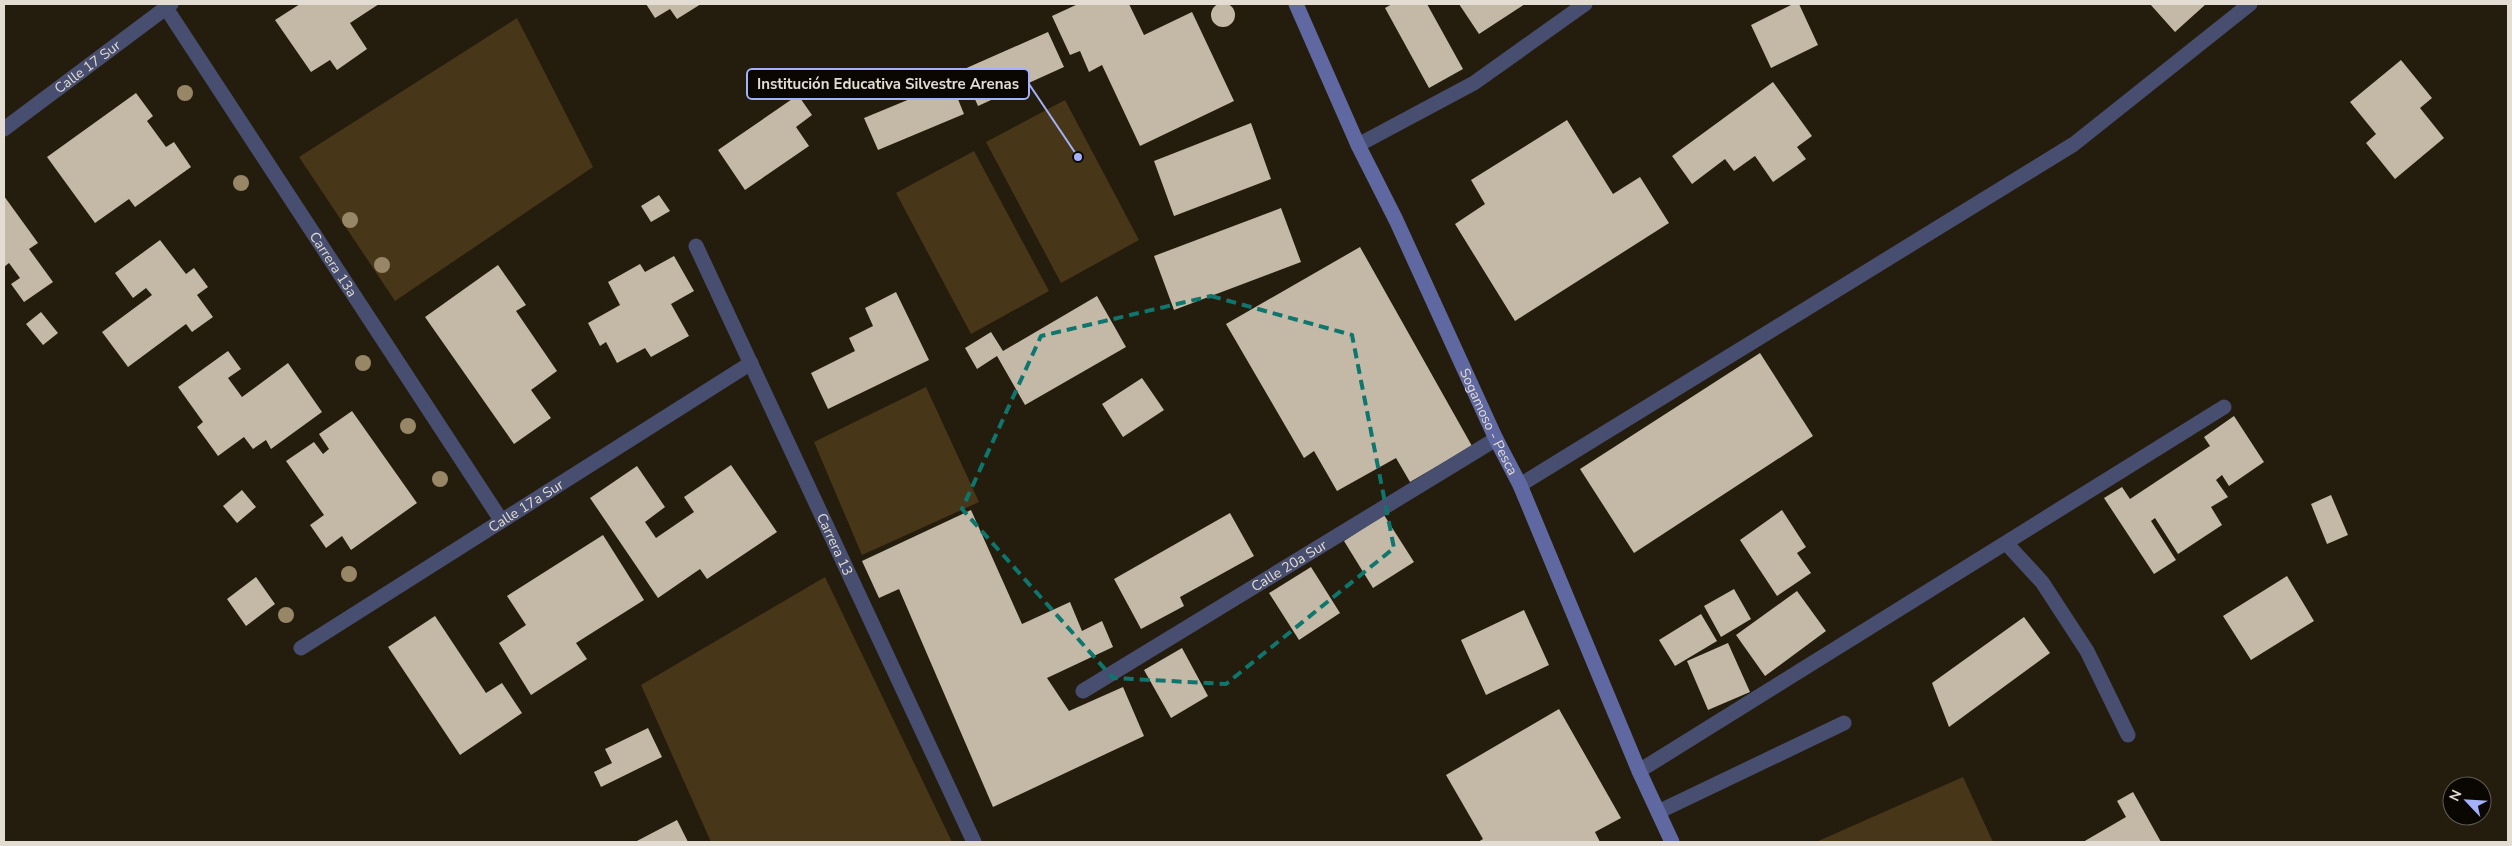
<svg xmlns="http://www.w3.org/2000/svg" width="2512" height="846" font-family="'Nunito Sans',sans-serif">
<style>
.green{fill:#473718}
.building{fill:#c4b9a6}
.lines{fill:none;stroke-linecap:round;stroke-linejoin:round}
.lane{stroke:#474e70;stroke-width:15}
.street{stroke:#474e70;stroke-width:15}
.secondary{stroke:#5f68a0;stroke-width:15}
.tree{fill:#988767}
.marked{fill:none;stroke:#0f766e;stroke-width:4;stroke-dasharray:10 6;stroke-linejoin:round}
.labels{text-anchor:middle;stroke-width:5;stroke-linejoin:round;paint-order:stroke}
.street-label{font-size:14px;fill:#e2dcd2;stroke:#0a0703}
.leader{fill:none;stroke:#a4b2fc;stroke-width:2}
.callout-dot{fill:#a4b2fc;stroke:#0a0703;stroke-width:2}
.callout{fill:#0a0703;stroke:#a4b2fc;stroke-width:2}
.callout-label{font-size:15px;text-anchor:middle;font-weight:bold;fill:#e2dcd2}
</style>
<rect width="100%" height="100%" fill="#241c0c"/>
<path class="green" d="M517 18 593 167 395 301 299 157Z
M1065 100 1139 240 1061 283 986 142Z
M974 151 1049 291 971 334 896 193Z
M926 387 979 502 862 555 814 442Z
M825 577 952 842H711L641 685Z
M1963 777 1993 842H1816Z"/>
<path class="building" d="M1211 15a12 12 0 1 1 24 0a12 12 0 1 1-24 0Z
M300 4H379L350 23 367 49 337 70 330 60 311 72 275 20Z
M646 4H701L677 19 670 9 655 18Z
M1078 4H1129L1144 35 1192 12 1234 101 1140 146 1102 65 1089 72 1080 51 1070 55 1052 16Z
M1392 4H1427L1463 69 1429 88 1385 8Z
M1459 4H1525L1479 34Z
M1793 4H1799L1818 45 1771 68 1751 25Z
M2150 4H2206L2175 32Z
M1048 32 1064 67 978 106 962 70Z
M2401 60 2432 98 2420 108 2444 138 2395 179 2366 143 2376 134 2350 102Z
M951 82 964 114 878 150 864 118Z
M1773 82 1812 136 1797 147 1806 159 1773 182 1755 156 1734 171 1725 159 1692 184 1672 156Z
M136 93 153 116 147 121 166 147 174 142 191 167 135 207 129 199 95 223 47 157Z
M798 95 812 115 796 127 809 146 745 190 718 150Z
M1567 120 1613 194 1640 177 1669 223 1515 321 1455 224 1485 204 1471 180Z
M1251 123 1271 179 1174 216 1154 161Z
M659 195 670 211 651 222 641 206Z
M4 196 38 243 29 249 53 282 24 302 11 284 20 278 9 263 4 267Z
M1281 208 1301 262 1174 310 1154 256Z
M160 240 186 274 194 268 208 287 197 295 213 317 192 332 186 324 128 367 102 332 152 295 146 288 133 298 115 273Z
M1360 247 1472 446 1410 482 1396 458 1337 491 1314 451 1304 458 1226 324Z
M674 256 694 291 671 304 689 336 651 357 645 348 617 363 606 342 600 346 588 323 620 305 608 282 640 264 645 272Z
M498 265 526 305 516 311 557 371 531 390 551 418 514 444 425 317Z
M896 292 929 360 828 409 811 373 855 351 849 338 873 326 865 308Z
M1097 296 1126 347 1025 405 997 356 977 369 965 348 991 332 1003 351Z
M41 312 58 333 43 345 26 324Z
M228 351 241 369 228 378 242 397 288 363 322 412 271 449 266 440 253 449 244 437 218 456 197 427 203 422 178 387Z
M1760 353 1813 436 1634 553 1580 469Z
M1142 378 1164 410 1123 437 1102 404Z
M352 411 417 503 351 550 342 536 326 548 310 525 324 515 286 461 314 442 323 454 329 449 319 434Z
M2234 416 2264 462 2229 486 2222 475 2216 480 2228 497 2211 507 2222 525 2178 554 2155 518 2151 521 2176 560 2154 574 2104 498 2122 487 2130 499 2210 446 2204 437Z
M731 465 777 532 707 579 700 569 658 598 590 498 637 466 665 507 645 522 656 538 694 512 684 497Z
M242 490 256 507 237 523 223 506Z
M2331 495 2348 535 2327 544 2311 504Z
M971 510 1022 624 1070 602 1082 631 1102 621 1113 647 1047 678 1069 711 1123 687 1144 736 993 807 899 589 879 598 862 561Z
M1782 510 1806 547 1797 553 1811 573 1777 596 1740 540Z
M1230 513 1254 556 1180 597 1184 606 1141 629 1114 579Z
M1384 515 1414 562 1373 588 1344 541Z
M603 535 644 600 576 643 587 659 531 695 499 643 526 625 507 596Z
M1311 567 1340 613 1299 640 1269 593Z
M2287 576 2314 621 2251 660 2223 616Z
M256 577 275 604 246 626 227 599Z
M1734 589 1751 619 1721 637 1704 606Z
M1797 591 1826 631 1765 676 1736 635Z
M1524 610 1549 665 1486 695 1461 640Z
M1701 614 1717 641 1675 666 1659 640Z
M435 616 486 693 502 683 522 713 460 755 388 647Z
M2024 617 2050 653 1949 727 1932 683Z
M1728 643 1750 692 1708 710 1687 661Z
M1182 648 1208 696 1171 718 1144 670Z
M1559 709 1621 818 1595 832 1600 842H1478L1483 839 1446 775Z
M648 728 662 757 601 787 594 772 612 763 605 749Z
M2133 792 2161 842H2083L2126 817 2117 801Z
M677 820 688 842H635Z"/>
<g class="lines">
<path class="lane" d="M2006 543 2042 582 2087 651 2128 735
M1658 812 1844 723"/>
<g class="street">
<path id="s1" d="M166 8 501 520"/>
<path id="s2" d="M4 129 171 4"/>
<path d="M1358 145 1474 83 1585 4"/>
<path id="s3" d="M696 246 974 842"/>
<path d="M1520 485 2074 144 2250 4"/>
<path id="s4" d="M301 648 751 363"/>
<path id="s5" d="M1083 691 1496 439"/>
<path d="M1639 771 2224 407"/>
</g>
<path class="secondary" id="s6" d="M1296 4 1358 145 1396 220 1496 439 1520 485 1639 771 1672 842"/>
</g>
<g class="tree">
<circle cx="185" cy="93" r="8"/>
<circle cx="241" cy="183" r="8"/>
<circle cx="350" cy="220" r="8"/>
<circle cx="382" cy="265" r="8"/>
<circle cx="363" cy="363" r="8"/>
<circle cx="408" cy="426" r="8"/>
<circle cx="440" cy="479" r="8"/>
<circle cx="349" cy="574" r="8"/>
<circle cx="286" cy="615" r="8"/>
</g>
<path class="marked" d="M1211 296 1352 335 1394 548 1226 684 1113 678 962 509 1041 336Z"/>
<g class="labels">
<g class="street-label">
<text dy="5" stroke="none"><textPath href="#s2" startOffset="104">Calle 17 Sur</textPath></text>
<text dy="5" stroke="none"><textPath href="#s1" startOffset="306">Carrera 13a</textPath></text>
<text dy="5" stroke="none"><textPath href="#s6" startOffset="460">Sogamoso - Pesca</textPath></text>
<text dy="5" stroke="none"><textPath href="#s4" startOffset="266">Calle 17a Sur</textPath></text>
<text dy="5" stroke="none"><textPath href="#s3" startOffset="329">Carrera 13</textPath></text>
<text dy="5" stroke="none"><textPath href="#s5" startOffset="241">Calle 20a Sur</textPath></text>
</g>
</g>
<path class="leader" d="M1078 157L1029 84"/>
<circle class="callout-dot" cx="1078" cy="157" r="5"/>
<rect class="callout" x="747" y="69" width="282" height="30" rx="5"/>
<g class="callout-label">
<text x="888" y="89">Institución Educativa Silvestre Arenas</text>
</g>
<rect width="2512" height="846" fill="none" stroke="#e2dcd2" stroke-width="10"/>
<g transform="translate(2467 801) rotate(295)"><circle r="24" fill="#0a0703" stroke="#605c56"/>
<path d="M0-4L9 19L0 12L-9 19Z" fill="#a4b2fc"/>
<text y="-8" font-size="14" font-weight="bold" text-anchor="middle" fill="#e2dcd2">N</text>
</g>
</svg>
